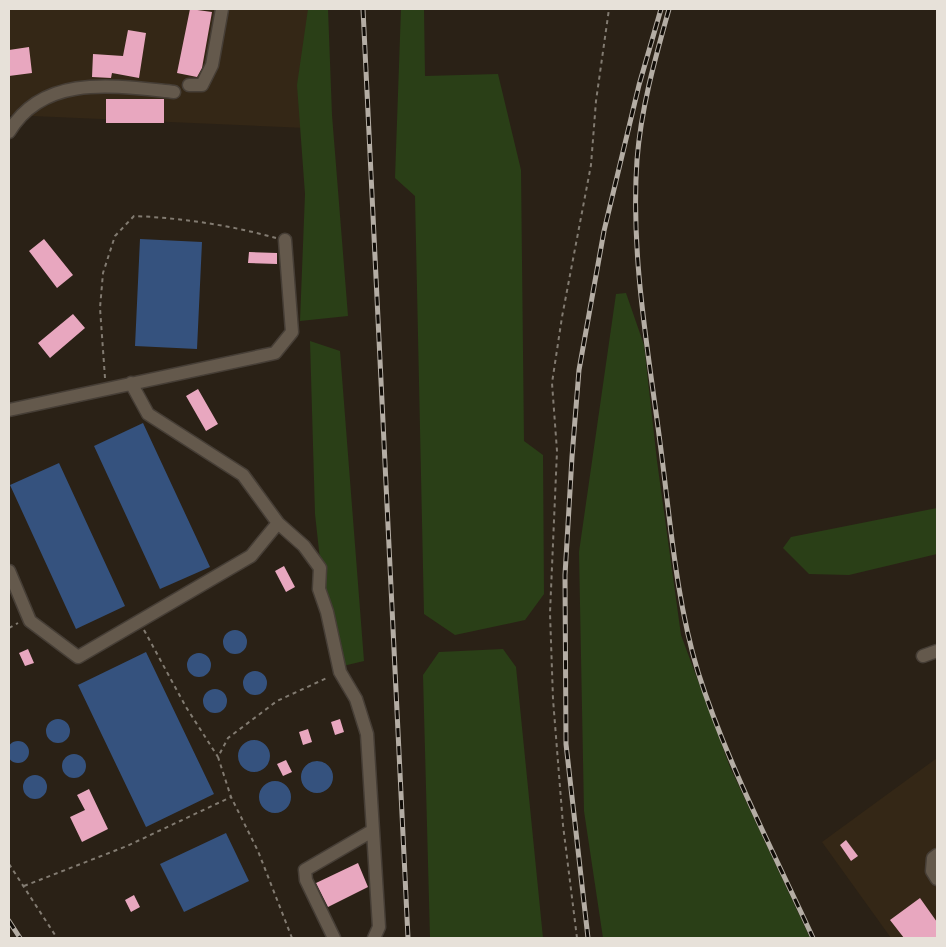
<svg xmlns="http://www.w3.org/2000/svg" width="946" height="947" font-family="'Fira Sans Condensed',sans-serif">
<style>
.built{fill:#342716}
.green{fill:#2a3f17}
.water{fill:#35527e}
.building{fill:#e8a7bf}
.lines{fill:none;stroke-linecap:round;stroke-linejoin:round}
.minor-casing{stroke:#463e36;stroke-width:15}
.path{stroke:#827b71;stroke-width:2;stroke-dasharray:4 4;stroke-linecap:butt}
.minor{stroke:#64594c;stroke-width:12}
.rail-casing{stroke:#b4ada4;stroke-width:5}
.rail{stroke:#100c07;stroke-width:3;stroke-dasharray:9;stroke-linecap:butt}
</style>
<rect width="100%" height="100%" fill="#2a2116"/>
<path class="built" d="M9 9H311L306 128 9 115Z
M937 758V938H891L822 842Z"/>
<path class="green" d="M308 9H328L332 115 348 316 300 321 305 194 297 85Z
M401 9H424L425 76 498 74 521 170 524 441 543 455 544 594 525 620 455 635 424 614 415 196 395 178Z
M626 293 644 345 657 461 681 635 730 767 810 938H603L584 811 579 552 616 294Z
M310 341 340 351 364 661 343 666 323 587 315 514Z
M937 508V554L849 575 809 574 783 548 791 537Z
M503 649 516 667 543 938H430L423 675 439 652Z"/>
<path class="water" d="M140 239 202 242 197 349 135 346Z
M143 423 210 567 160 589 94 446Z
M59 463 125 606 76 629 10 485Z
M223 642a12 12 0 1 1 24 0a12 12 0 1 1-24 0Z
M146 652 214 794 146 827 78 685Z
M187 665a12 12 0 1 1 24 0a12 12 0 1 1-24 0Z
M243 683a12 12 0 1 1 24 0a12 12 0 1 1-24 0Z
M203 701a12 12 0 1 1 24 0a12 12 0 1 1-24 0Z
M46 731a12 12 0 1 1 24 0a12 12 0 1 1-24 0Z
M238 756a16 16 0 1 1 32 0a16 16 0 1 1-32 0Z
M7 752a11 11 0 1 1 22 0a11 11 0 1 1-22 0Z
M62 766a12 12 0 1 1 24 0a12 12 0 1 1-24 0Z
M301 777a16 16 0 1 1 32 0a16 16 0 1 1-32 0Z
M23 787a12 12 0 1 1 24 0a12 12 0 1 1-24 0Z
M259 797a16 16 0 1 1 32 0a16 16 0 1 1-32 0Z
M226 833 249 881 184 912 160 864Z"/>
<path class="building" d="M190 9 212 12 202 68 197 77 177 73Z
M128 30 146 33 139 78 112 73 111 78 92 77 93 54 123 56Z
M29 47 32 73 9 76V50Z
M106 99H164V123H106Z
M44 239 73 275 57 288 29 251Z
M249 252 277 253V264L248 263Z
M73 314 85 328 50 358 38 343Z
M198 389 218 424 206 431 186 396Z
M284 566 295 587 286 592 275 571Z
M28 649 34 663 25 666 19 653Z
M340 719 344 732 335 735 331 722Z
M308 729 312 742 303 745 299 732Z
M286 760 292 772 283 776 277 764Z
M89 789 108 829 82 842 70 817 85 810 77 795Z
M846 840 858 856 851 861 840 845Z
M358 863 368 887 328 907 316 883Z
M134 895 140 907 131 912 125 900Z
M920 898 937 922V938H904L890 920Z"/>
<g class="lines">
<defs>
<path id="minor" d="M189 85H202L212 65 222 9
M9 132C44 73 116 86 174 92
M9 410 275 353 292 332 285 240
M278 523 304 546 320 568 319 589 327 612 340 672 356 699 367 734 379 927 374 938
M9 571 30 621 78 657 251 556 278 523 243 475 148 414 131 383
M923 656 937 651
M937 855 933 858 932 871 937 879
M334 938 306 880 305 870 372 831"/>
</defs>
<use href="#minor" class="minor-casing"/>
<path class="path" d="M105 378 100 308 103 273 115 236 134 216C182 218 229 225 276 238
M9 628 18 623
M144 630 186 707 218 757
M9 864 57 938
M24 886 127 846 231 797
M292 938 258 851 231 797 218 757 228 738 277 701 329 677
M577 938 563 825 553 699 550 613 557 451 552 383 562 317 591 165 596 101 609 9"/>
<use href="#minor" class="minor"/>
<defs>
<path id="rail" d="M363 9 408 938
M669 9C655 59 641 108 637 160 630 259 650 360 662 458 671 529 677 603 698 672 726 761 774 853 813 938
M9 921 20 938
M588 938 566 744 565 575 572 457 579 370 604 231 639 85 661 9"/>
</defs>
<use href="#rail" class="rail-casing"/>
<use href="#rail" class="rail"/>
</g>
<rect width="946" height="947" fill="none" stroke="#e7e1d9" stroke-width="20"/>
</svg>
